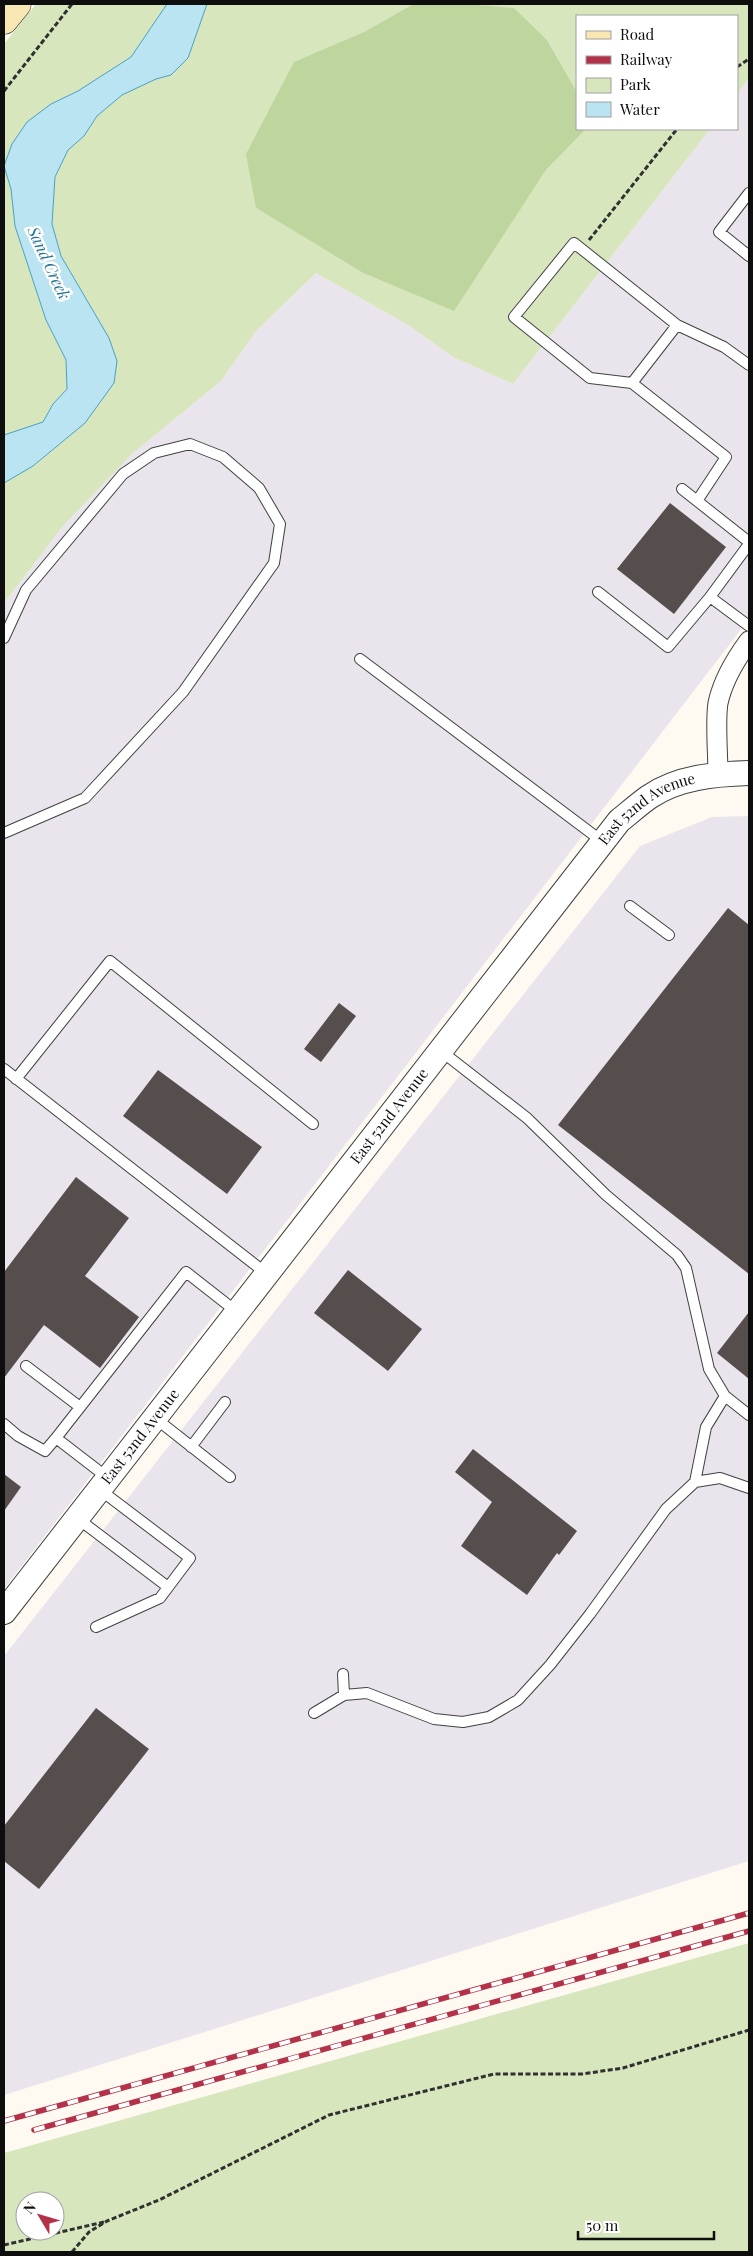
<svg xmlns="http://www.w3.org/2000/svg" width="753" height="2256" font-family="'Playfair Display',serif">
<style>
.industrial{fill:#eae4ec}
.green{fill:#d8e6bd;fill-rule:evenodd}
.forest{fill:#bed59e}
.water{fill:#bae4f1;stroke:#47a1c2}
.building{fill:#564e4c}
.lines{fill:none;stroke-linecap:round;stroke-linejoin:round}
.service-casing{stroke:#414141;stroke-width:12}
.minor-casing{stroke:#414141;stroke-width:21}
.tertiary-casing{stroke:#414141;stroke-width:26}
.secondary-casing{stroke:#303030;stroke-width:29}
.path{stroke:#303030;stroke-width:3;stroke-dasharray:5 2.5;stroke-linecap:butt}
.service{stroke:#fff;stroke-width:10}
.minor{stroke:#fff;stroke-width:19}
.tertiary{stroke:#fff;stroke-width:24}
.secondary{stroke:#f8e7b2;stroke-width:28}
.rail-casing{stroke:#b33249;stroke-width:5.5}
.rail{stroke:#fff;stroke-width:4;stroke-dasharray:11;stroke-linecap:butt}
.labels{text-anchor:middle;stroke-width:5;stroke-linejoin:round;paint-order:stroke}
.street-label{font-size:15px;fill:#0e0e0e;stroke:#fff}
.water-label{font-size:16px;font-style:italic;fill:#227396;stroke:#fff}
</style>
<rect width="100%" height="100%" fill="#fefaf1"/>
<path class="industrial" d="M749 78V619L4 1589V603L63 526 132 454 221 381 256 331 316 273 408 325 453 357 513 384 710 129H737V94Z
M749 816V1861L4 2095V1656L640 846 712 817Z"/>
<path class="green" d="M36 4H167L131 57 78 91 51 104 12 144 4 166V44Z
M207 4H413L364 32 256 208 363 273 453 310 546 170 586 129H710L513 384 453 357 408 325 316 273 256 331 221 381 132 454 63 526 4 603V483L33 466 85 423 114 383 117 361 109 338 61 256 52 224 55 178 68 150 84 136 97 116 122 95 156 79 171 75 188 58Z
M468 4H749V78L737 94V16H577V92L547 40 514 9Z
M4 166 11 189 15 226 46 320 66 360 67 389 53 404 43 422 4 435Z
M749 1943V2252H4V2153ZM25 2201H55V2231H25Z"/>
<path class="forest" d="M413 4H468L514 8 547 40 577 92V129H586L546 170 454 311 363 273 256 208 246 154 294 62 364 32Z"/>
<path class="water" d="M167 4H207L188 58 171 75 156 79 122 95 97 116 84 136 68 150 55 177 52 224 61 256 109 338 117 361 114 383 85 423 33 466 4 483V435L43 422 53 404 67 389 66 360 46 320 15 226 11 189 4 166 12 144 27 122 51 104 78 91 131 57Z"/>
<path class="building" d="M670 503 726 547 674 614 617 569Z
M728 908 749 925V1274L558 1125Z
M339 1003 356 1016 321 1062 304 1049Z
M158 1070 262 1147 227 1194 123 1116Z
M76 1177 129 1218 85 1276 139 1317 100 1368 44 1325 4 1378V1272Z
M348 1270 422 1329 388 1371 314 1313Z
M749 1312V1379L717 1353Z
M473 1449 577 1531 559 1555 557 1553 527 1595 461 1546 492 1502 455 1472Z
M4 1474 21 1487 4 1511Z
M96 1708 149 1749 39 1889 4 1861V1826Z"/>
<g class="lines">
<defs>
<path id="service" d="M749 193 719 232 749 256
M632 383 677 325
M682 489 749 542
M697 501 726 457 632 383 590 378 514 317 574 243 677 325 724 347 749 365
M749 544 710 597 749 626
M598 592 668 647 710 597
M4 638 26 590 123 474 154 453 190 444 223 457 259 488 280 524 274 563 183 692 85 798 4 833
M360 659 603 842
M630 906 669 935
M441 1051 527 1118 606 1195 677 1255 686 1268 709 1369 725 1396 749 1415
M4 1069 267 1274
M16 1079 110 961 313 1124
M26 1366 80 1407
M155 1418 230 1477
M4 1424 18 1436 45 1451 56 1438
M191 1447 225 1402
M108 1478 56 1438 186 1272 237 1312
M695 1482 706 1427 725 1396
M77 1518 168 1587
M96 1627 160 1598 190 1558 99 1489
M343 1674 344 1695
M314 1713 344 1695 367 1693 434 1719 463 1722 489 1717 518 1700 550 1665 590 1614 666 1509 695 1482 720 1478 749 1488"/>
<path id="minor" d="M718 774C718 754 715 721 718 703 723 680 735 660 749 641"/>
<g id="tertiary">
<path id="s1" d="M4 1612 619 821C629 813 639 804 649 797 678 777 716 774 749 773"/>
</g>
<path id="secondary" d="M4 20 17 4"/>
</defs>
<use href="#service" class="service-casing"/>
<use href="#minor" class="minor-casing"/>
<use href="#tertiary" class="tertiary-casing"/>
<use href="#secondary" class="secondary-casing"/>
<path class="path" d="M737 67 749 59
M4 91 72 4
M589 240 677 129
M4 2245 104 2222
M72 2252 89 2232 107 2221 159 2200 329 2115 494 2074H582L623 2068 749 2030"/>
<use href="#service" class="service"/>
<use href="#minor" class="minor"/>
<use href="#tertiary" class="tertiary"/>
<use href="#secondary" class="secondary"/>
<defs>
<path id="rail" d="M4 2121 749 1913
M34 2130 749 1931"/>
</defs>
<use href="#rail" class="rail-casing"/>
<use href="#rail" class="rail"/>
</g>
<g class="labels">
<g class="street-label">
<text dy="5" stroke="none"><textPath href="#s1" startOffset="1032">East 52nd Avenue</textPath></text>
<text dy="5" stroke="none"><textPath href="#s1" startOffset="628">East 52nd Avenue</textPath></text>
<text dy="5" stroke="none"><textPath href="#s1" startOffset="222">East 52nd Avenue</textPath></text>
</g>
<g class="water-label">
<text transform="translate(49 263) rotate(65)" y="6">Sand Creek</text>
</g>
</g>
<rect width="753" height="2256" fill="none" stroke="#0e0e0e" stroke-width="10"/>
<rect x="576" y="15" width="162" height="115" fill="#ffffff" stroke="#9f9f9f"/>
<rect x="586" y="31" width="25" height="8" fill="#f8e7b2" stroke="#9f9f9f"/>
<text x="620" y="40" font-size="15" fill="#0e0e0e">Road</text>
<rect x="586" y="56" width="25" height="8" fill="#b33249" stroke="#9f9f9f"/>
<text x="620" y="65" font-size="15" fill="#0e0e0e">Railway</text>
<rect x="586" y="78" width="25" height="15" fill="#d8e6bd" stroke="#9f9f9f"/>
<text x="620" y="90" font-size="15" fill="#0e0e0e">Park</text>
<rect x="586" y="102" width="25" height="15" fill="#bae4f1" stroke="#9f9f9f"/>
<text x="620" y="115" font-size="15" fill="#0e0e0e">Water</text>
<g transform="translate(40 2216) rotate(308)"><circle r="24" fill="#ffffff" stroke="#9f9f9f"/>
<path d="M0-4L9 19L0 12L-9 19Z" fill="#b33249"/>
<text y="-8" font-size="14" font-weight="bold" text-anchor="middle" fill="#0e0e0e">N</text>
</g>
<path d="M578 2231v8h136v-8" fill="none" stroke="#0e0e0e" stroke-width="2.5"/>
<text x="586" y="2231" font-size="15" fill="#0e0e0e" stroke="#ffffff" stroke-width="4" paint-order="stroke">50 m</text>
</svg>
